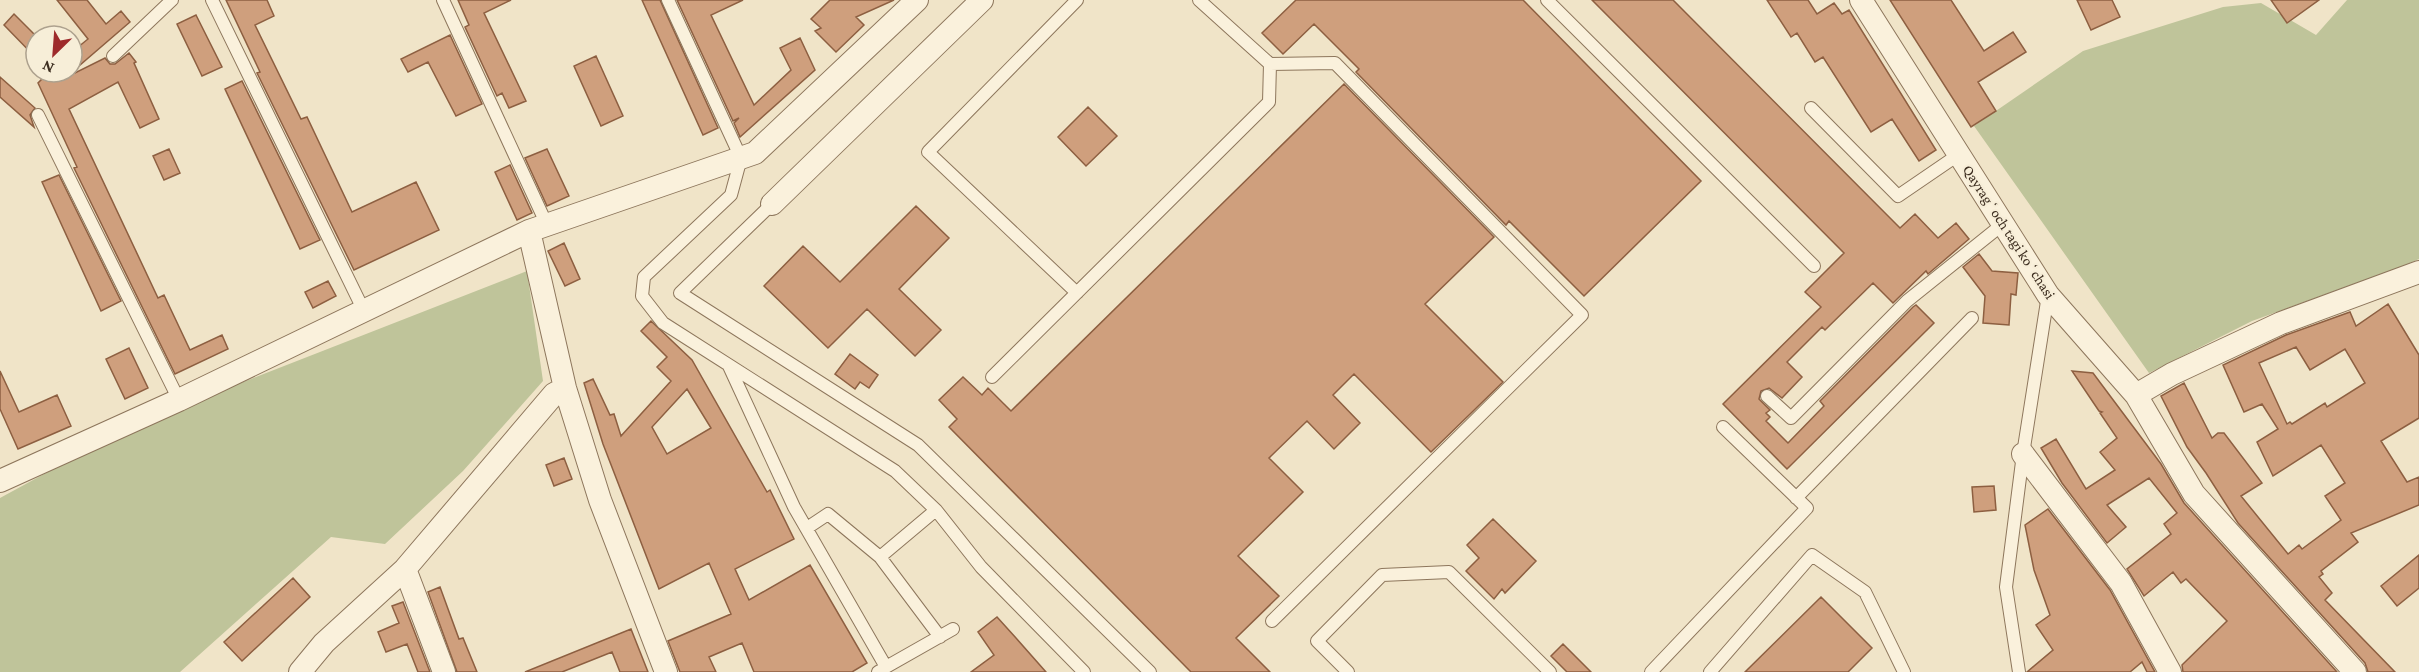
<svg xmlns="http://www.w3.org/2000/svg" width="2419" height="672" font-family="'Crimson Pro',serif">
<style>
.cemetery{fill:#bfc49a}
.building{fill:#cf9f7d;stroke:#8d5f41;stroke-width:1.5;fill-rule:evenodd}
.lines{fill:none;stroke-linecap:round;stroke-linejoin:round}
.service-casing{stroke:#8d765c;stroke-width:14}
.minor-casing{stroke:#8d765c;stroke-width:24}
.service{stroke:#faf1dc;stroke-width:12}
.minor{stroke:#faf1dc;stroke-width:22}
.labels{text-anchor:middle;stroke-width:4.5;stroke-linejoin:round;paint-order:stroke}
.street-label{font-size:15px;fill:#3d2e20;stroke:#f7eed8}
</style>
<rect width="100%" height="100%" fill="#f0e4c8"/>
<path class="cemetery" d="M2347 0H2419V259L2403 266 2252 321 2149 373 1974 126 2083 51 2223 7 2261 3 2316 35Z
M527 271 543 381 463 471 385 544 331 537 180 672H0V498L136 424Z"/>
<path class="building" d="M57 0H87L106 24 121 11 130 22 72 72 75 73 105 58 110 64H115L129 53 136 62 134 63 159 119 140 128 118 82 69 109 158 298 164 295 190 350 222 335 228 349 175 374 74 168 77 167 38 83 49 72H72V52L88 39Z
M226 0H267L274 16 255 25 301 119 307 117 352 212 416 182 439 230 354 270 257 73 260 72Z
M458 0H511L484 13 526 101 509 108 502 93 497 96 465 27 469 25Z
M642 0H660L718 128 703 135Z
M677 0H743L711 15 754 105 791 70 780 48 800 38 815 70 740 137 734 123 739 118 733 121Z
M830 0H894L856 17 864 25 836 52 815 31 821 28 811 19Z
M1296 0H1523L1701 181 1584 296 1509 221 1506 225 1356 72 1359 69 1314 24 1283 54 1262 33Z
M1592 0H1673L1900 228 1915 214 1938 238 1956 223 1969 239 1928 274 1926 271 1893 303 1873 283 1825 330 1822 327 1787 362 1802 377 1782 398 1769 388 1761 391 1759 399 1770 410 1766 413 1770 417 1766 421 1788 443 1824 406 1820 401 1913 307 1916 305 1934 323 1787 469 1723 404 1821 307 1805 292 1844 253Z
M1767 0H1808L1817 14 1834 3 1842 14 1849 10 1936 150 1919 161 1892 119 1871 132 1823 57 1815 62 1797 33 1791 37Z
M1890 0H1951L1984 51 2013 32 2026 52 1978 82 1996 111 1971 127Z
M2077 0H2112L2120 17 2091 30Z
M2271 0H2319L2287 23Z
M14 14 36 36V58L4 25Z
M196 15 222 67 202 76 177 24Z
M450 35 482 104 456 116 428 62 408 72 401 59Z
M596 56 623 116 601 126 574 66Z
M0 77 35 108 30 115 34 127 0 97Z
M242 81 320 240 300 249 225 89Z
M1344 84 1494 237 1425 304 1503 382 1431 452 1354 374 1333 395 1360 423 1334 449 1307 421 1269 458 1303 492 1238 556 1279 596 1236 638 1270 672H1191L949 427 957 419 939 400 963 377 982 395 988 388 1011 411Z
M1088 107 1117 136 1086 166 1058 137Z
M169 149 180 173 164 180 153 156Z
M547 149 569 196 547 206 525 158Z
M510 165 532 213 517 220 495 172Z
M59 175 121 301 101 311 42 182Z
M916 206 949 238 899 289 941 330 915 356 867 309 828 348 764 286 803 246 840 282Z
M564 243 580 279 565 286 548 251Z
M1979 254 1992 271 2018 273 2016 295 2011 294 2009 325 1983 323 1985 296 1963 267Z
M328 281 336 296 313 308 305 292Z
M2388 304 2419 355V418L2381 441 2407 482 2419 477V505L2351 533 2358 542 2321 571 2323 574 2319 577 2332 593 2325 600 2395 672H2368L2365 663 2238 523 2206 473 2187 447 2161 396 2184 383 2212 438 2218 433H2224L2262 483 2241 496 2288 554 2299 545 2302 549 2341 520 2325 496 2345 483 2321 445 2273 476 2257 442 2278 429 2262 404 2244 412 2223 365 2286 335 2350 312 2356 326ZM2296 347 2310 370 2345 349 2365 383 2327 407 2325 403 2292 424 2290 422 2287 424 2259 363Z
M651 321 692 360 767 492 770 490 794 539 735 569 749 600 810 565 867 663 852 672H754L742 643 709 657 716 672H680L668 641 731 614 709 563 659 589 603 444 584 383 593 379 610 415 614 414 621 436 671 381 657 367 667 357 641 331ZM687 389 711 428 667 454 652 427Z
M129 348 148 388 125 399 106 359Z
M850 354 878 375 869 388 860 382 855 389 835 374Z
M0 371 19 412 57 395 71 426 18 449 0 409Z
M2072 371 2093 373 2161 464 2184 503 2337 672H2183L2182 665 2227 621 2186 579 2181 583 2173 572 2144 596 2127 569 2171 534 2164 524 2177 513 2149 478 2107 505 2126 527 2107 543 2062 483 2041 448 2056 439 2086 489 2115 470 2100 452 2117 438 2100 413 2102 412 2099 411Z
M564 458 572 479 554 486 546 465Z
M1994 486 1996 510 1974 512 1972 487Z
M2048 509 2110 590 2155 672H2147L2142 662 2130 672H2027L2053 650 2036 625 2050 615 2034 570 2025 525Z
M1493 519 1536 561 1505 593 1502 589 1494 599 1466 571 1479 558 1467 545Z
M2419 555V588L2397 606 2381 586Z
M293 578 310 597 242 661 224 642Z
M440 587 459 639 463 638 477 672H457L428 592Z
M1821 597 1872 648 1848 672H1745Z
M403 602 430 672H418L407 644 386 652 378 632 399 623 392 606Z
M997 617 1016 638 1046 672H971L994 655 978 632Z
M631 629 648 672H620L612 652 562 672H525Z
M1563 644 1591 672H1567L1551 656Z"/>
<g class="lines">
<defs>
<path id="service" d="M212 0 364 311
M443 0 547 225
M668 0 741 158 731 195 644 277 642 296 663 323 895 471 936 510 981 567 1084 672
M1547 0 1814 266
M113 56 172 0
M1270 64 1335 63 1582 315 1272 621
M1811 108 1898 196 1958 155
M38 115 179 400
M772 204 680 293 918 445 1150 672
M1077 293 928 152 1077 0
M729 366 794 507 886 667 878 672
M992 377 1269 102 1270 64 1199 0
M1767 396 1791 418 1907 301 2003 224
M1796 498 1972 318
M807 528 828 514 880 557 940 637
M880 557 936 510
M886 667 953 629
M1348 672 1317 641 1382 575 1449 572 1550 672
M1651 672 1807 508 1723 427
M1710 672 1812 555 1865 592 1904 672
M2019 672 2006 587 2023 454 2048 295"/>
<path id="minor" d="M1861 0 2048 295 2136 395 2194 494 2355 672
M772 204 982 0
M529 231 565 388 600 500 666 672
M2136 395 2172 374 2281 323 2419 272
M2023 454 2121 583 2170 672
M0 481 179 400 529 231 755 153 917 0
M405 569 444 672
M300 672 324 643 405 569 554 394 565 388"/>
</defs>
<use href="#service" class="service-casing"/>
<use href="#minor" class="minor-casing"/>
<use href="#service" class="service"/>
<use href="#minor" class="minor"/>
</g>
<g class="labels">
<g class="street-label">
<text transform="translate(2009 232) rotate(57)" y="5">Qayragʻoch tagi koʻchasi</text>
</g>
</g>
<g transform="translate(54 54) rotate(205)"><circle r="28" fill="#f7eed8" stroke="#ada18e" stroke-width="1.5"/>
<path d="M0-4.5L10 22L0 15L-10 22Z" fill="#9e2a2b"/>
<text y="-9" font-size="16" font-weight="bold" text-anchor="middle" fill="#3d2e20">N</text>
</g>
</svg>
